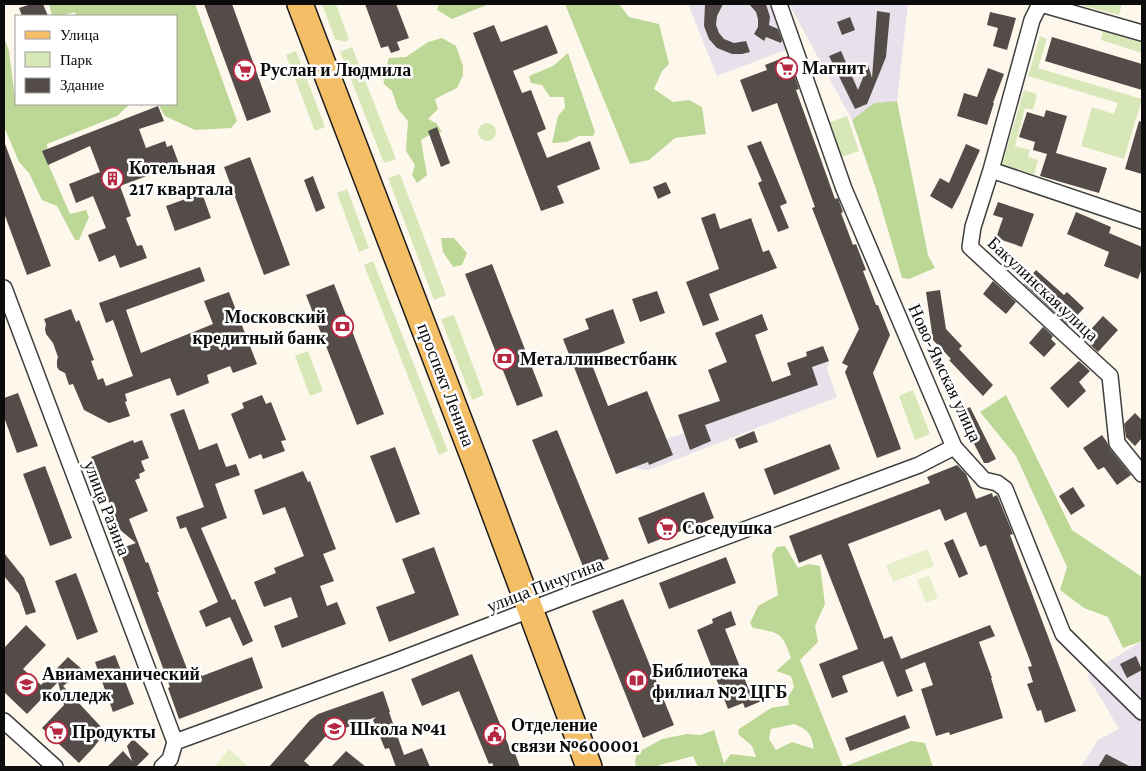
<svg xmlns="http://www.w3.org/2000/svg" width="1146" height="771" font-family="'Crimson Pro',serif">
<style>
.industrial{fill:#e8e0eb}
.green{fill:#d7e7b7}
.forest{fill:#bdd797;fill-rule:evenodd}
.pitch{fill:#e7efc9}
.building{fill:#544c49}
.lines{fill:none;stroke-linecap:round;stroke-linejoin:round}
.minor-casing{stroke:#3f3f3f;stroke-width:18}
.primary-casing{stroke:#1d1d1d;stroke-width:28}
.minor{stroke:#fff;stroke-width:15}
.primary{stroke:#f4be66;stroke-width:25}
.labels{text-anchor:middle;stroke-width:5;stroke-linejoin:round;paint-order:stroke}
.poi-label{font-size:18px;font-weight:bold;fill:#0c0c0c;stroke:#fff;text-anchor:start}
.street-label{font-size:18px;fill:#0c0c0c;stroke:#fff}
</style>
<rect width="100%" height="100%" fill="#fef8ec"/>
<path class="industrial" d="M688 4H776L791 48 717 76Z
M789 4H908L897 101 874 103 852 120Z
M579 333 608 406 666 439 684 433 678 415 791 375 807 356 806 352 823 346 829 361 827 370 837 397 649 470 632 468 616 474 563 339Z
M1142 641V767H1082V765L1098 740 1119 729 1087 675Z"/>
<path class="green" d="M322 4H336L349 40 345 42 335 39Z
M1076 4H1122L1119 15Z
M1103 31 1142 43V53L1101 40Z
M1040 36 1047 39 1038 68 1142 99 1124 159 1081 146 1092 107 1114 114 1118 103 1028 76Z
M352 47 396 159 384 163 340 52Z
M296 51 325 127 315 131 286 55Z
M1024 90 1037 94 1033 110 1025 108 1015 146 1030 150 1028 157 1038 160 1034 175 1002 165Z
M847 116 859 151 842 157 830 122Z
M478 132a9 9 0 1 1 18 0a9 9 0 1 1-18 0Z
M400 174 446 295 434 300 388 178Z
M347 189 369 248 359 252 337 193Z
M373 261 448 451 439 455 364 265Z
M454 315 484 395 472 400 441 319Z
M308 351 323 391 310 396 295 356Z
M913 390 930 434 915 440 899 396Z"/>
<path class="forest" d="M49 4H195L237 121 231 128 195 130 165 116 158 104H176V16H76L75 12 61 16H52Z
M439 4H489L452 19 437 10Z
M565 4H619L629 17 659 24 669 64 662 71 654 89 673 102 689 100 702 107 706 134 675 138 649 160 630 164Z
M4 37 9 51 14 90 16 95V104H130L117 116 47 144 49 166 70 214 86 210 89 217 79 240H75L57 206 42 200 29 173 19 162 4 127Z
M442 38 456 46 463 66V75L457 88 435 99 438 109 428 119 436 123 442 132 431 134 421 140 427 175 417 183 412 175 415 165 406 151 408 121 398 109 392 91 384 84 383 75 389 58 406 57 428 42Z
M568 53 595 132 593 136H579L567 142 552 143 558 116 565 108 564 97H550L542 85 531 83 529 76 553 66Z
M897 101 928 255 935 268 909 279 902 278 876 189 852 120 874 103Z
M441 238H454L467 253 462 265 453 267 443 252Z
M1006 395 1072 530 1142 577V641L1123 648 1108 617 1084 608 1060 590 1067 567 1016 456 980 412Z
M785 546 798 568 809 564 820 566 825 604 815 626 818 642 800 660 843 767 911 741 925 743 933 767H698L693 756 660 765 657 767H636L635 762 637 753 662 739 687 734 701 735 714 730 724 763 731 754 756 757 752 746 738 734 739 729 771 708 789 705 788 697 794 687 791 676 776 671 791 658C782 631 779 633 753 628L750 623 758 606 778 595 772 554 777 547ZM794 724C809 730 811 734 814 749L792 742 776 750 769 739 771 729Z"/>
<path class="pitch" d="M928 549 934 566 893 582 886 565Z
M929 575 938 598 926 603 917 580Z
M229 749 249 767H214Z"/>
<path class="building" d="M31 4H43L48 16H22L19 8Z
M204 4H232L271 112 247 121Z
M365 4H396L409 38 397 42 400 50 391 53 388 46 381 48Z
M705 4H723L717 16 716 25 719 33 724 39 734 43 746 41 750 52 742 54H732L717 48 709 39 704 26Z
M749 4H766L770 17 769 25 778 29 782 40 781 43 766 37 764 41 754 34 758 27V19L756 12Z
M877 11 890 13 886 57 867 104 855 109 829 56 841 51 858 90 868 65 872 78Z
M990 12 1016 18 1007 50 993 46 998 28 987 25Z
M850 17 855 30 842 35 837 22Z
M494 25 501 42 547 25 558 53 513 71 522 93 531 90 546 129 537 133 547 158 590 141 600 169 557 186 564 203 541 211 473 33Z
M1052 37 1142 64V90L1045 61Z
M788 56 799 89 796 90 835 199 838 198 843 212 841 213 853 245 856 244 866 270 863 271 876 305H878L890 335 873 373 901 449 877 458 845 372 848 366 842 363 859 329 812 208 815 207 777 103 752 112 740 80 767 70 765 65Z
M988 68 1004 74 993 103H994L987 125 957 116 964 93 977 97Z
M158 106 164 121 139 129 146 148 165 141 167 147 172 145 179 164 120 186 131 216 126 218 137 246 142 245 147 258 120 268 115 255 99 262 88 235 106 228 93 196 76 203 69 184 100 172 90 146 48 165 42 151Z
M1046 110 1067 116 1056 153 1107 168 1099 193 1040 176 1047 154 1033 150 1035 142 1019 137 1027 112 1044 117Z
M1139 121 1142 122V174L1125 169Z
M437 127 450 163 441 167 428 131Z
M761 141 787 203 780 206 789 228 778 232 758 183 762 181 747 146Z
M4 144H5L51 266 27 275 4 213Z
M966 144 980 150 960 194 952 209 930 196 940 178 949 183Z
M250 157 290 265 264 275 224 167Z
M313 176 325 208 316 212 304 180Z
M666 182 671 193 658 199 653 187Z
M202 193 211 218 175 231 166 206Z
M998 202 1034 214 1022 247 996 238 1003 218 993 215Z
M1076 212 1111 227 1109 233 1142 247V268L1138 279 1104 266 1109 252 1067 234Z
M715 213 720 229 751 218 763 252 769 250 777 268 709 294 719 320 703 326 686 282 719 269 701 218Z
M492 264 543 396 517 406 465 274Z
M200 267 205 281 126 310 141 353 213 324 204 301 229 292 257 364 233 373 230 366 207 375 209 383 177 396 170 378 125 394 127 401 125 402 130 416 109 423 84 410 73 384 69 385 65 373 59 370 57 367V360L58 357 53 343 46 334 45 329 46 324 44 319 71 309 76 322 79 320 94 360 91 361 98 380 103 378 106 386 133 376 113 320 106 323 99 303Z
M1036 270 1064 295 1067 292 1084 308 1068 325 1024 284Z
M993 281 1016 302 1006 314 983 294Z
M334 284 384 414 357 425 306 295Z
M940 290 946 329 962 346 959 349 993 385 983 396 949 360 951 359 933 340 926 292Z
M657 291 665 313 640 322 632 299Z
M613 309 625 343 589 357 608 406 647 391 673 455 649 465 648 462 616 474 563 339 589 329 585 319Z
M762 314 768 330 755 335 772 382 791 375 787 363 807 356 806 352 823 346 829 361 812 367 818 385 705 425 711 441 690 450 678 415 720 401 708 370 727 362 715 333Z
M1103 316 1118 330 1098 352 1083 338Z
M1043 327 1053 336 1051 339 1056 344 1044 357 1029 343Z
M1079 361 1090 371 1079 382 1086 391 1068 408 1050 388Z
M18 393 38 446 17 453 4 417V398Z
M262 395 266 404 271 402 286 440 281 441 285 451 263 459 261 454 249 459 231 414 244 408 242 403Z
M970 407 996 459 988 463H984L958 413Z
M184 409 199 450 217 443 226 467 236 464 240 475 215 484 227 518 201 528 232 600 235 599 253 641 243 646 230 617 206 627 199 611 218 602 186 527 180 529 176 517 204 507 170 414Z
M1135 413 1142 420V438L1135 446 1126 437 1124 424Z
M557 430 609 559 584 569 532 440Z
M754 431 758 442 739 449 735 439Z
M1102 435 1107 442 1110 449 1131 475 1117 485 1104 467 1098 470 1083 448Z
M133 440 134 443 142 440 149 458 141 461 145 471 139 474 140 478 135 480 148 511 129 519 146 563 148 562 159 592H157L191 679 202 675V676L252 657 263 688 179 719 168 688 170 687 119 549 136 543 114 525 110 519 109 512 110 505 91 457Z
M830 444 840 469 774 495 764 469Z
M395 447 420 514 396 523 370 456Z
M957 465 966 474 976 499 992 493 993 497 997 495 1013 534 1010 535 1076 711 1045 723 1041 710 1037 711 1027 684 1033 682 1028 667 1032 666 986 545 980 547 966 512 945 521 940 509 848 544 884 639 892 636 901 659 990 625 995 636 979 642 992 678H991L1003 718 950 735 949 732 936 736 921 689 933 685 925 662 905 670 913 691 897 697 883 661 842 676 848 692 832 698 819 664 858 649 821 554 799 563 789 536 930 483 927 477Z
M45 466 72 538 50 546 23 474Z
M303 471 308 482 310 481 336 549 323 554 334 581 320 586 327 606 337 602 346 624 282 648 274 626 298 617 291 597 264 607 254 582 276 573 274 568 304 556 285 507 263 515 254 490Z
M1073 487 1085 506 1071 515 1059 496Z
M704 492 714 518 648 544 638 518Z
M953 539 968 574 959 578 944 543Z
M434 547 459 615 389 642 376 607 415 593 402 559Z
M4 553 24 578 36 612 26 615 19 594 4 576Z
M726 557 736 583 669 609 659 583Z
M76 573 98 632 77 640 55 581Z
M623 599 674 725 643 738 592 611Z
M731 611 736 625 725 629 749 690 759 686 764 700 745 708 743 703 728 709 697 630 713 623 712 619Z
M26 625 46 645 23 669 41 685 68 657 84 671 63 686 103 729 97 736 100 739 94 747 79 763 42 728 64 705 58 682 27 714 4 692V648Z
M472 654 512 754 515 753 520 767H494L492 763 489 764 459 691 422 706 411 679Z
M115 655 134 704 113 712 95 662Z
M1136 656 1142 670 1127 678 1120 664Z
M383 691 390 712H389L404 755 422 748 430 767H396L389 748 385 749 373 720 376 717 331 733 325 737 304 761 311 767H269L310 720 318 714Z
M905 715 910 728 850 751 845 738Z
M133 739 149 754 137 766 138 767H107L123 751 132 761 127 746Z
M346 751 366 767H331Z
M1106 754 1131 767H1098Z"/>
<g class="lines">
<defs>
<path id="minor" d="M779 4 844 189 954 447 984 480 997 483 1005 489 1063 634 1142 712
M1040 4 1032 20 991 170 973 227 970 247 1110 376 1117 443 1142 474
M1041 4 1142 33
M991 170 1142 221
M4 288 175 742
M4 721 55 767
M175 742 394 662 566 596 919 465 954 447
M162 767 170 759 175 742"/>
<path id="primary" d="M300 4 476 464 589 767"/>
</defs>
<use href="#minor" class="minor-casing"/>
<use href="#primary" class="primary-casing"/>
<use href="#minor" class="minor"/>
<use href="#primary" class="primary"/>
</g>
<defs>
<symbol id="supermarket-ring" viewBox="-11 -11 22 22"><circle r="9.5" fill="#fff" stroke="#b72943" stroke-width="1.5"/><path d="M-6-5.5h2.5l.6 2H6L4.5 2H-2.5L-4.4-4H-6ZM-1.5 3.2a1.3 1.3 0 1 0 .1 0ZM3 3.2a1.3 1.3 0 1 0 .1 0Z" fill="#b72943"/></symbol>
<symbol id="building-ring" viewBox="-11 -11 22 22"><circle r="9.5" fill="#fff" stroke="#b72943" stroke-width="1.5"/><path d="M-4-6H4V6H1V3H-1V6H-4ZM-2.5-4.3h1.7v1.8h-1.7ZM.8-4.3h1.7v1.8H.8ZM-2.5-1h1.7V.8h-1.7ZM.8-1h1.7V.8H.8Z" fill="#b72943"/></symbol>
<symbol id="bank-ring" viewBox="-11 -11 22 22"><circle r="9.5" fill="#fff" stroke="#b72943" stroke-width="1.5"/><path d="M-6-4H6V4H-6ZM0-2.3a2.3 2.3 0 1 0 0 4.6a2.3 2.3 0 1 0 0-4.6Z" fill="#b72943"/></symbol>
<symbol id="library-ring" viewBox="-11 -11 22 22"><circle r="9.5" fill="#fff" stroke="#b72943" stroke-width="1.5"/><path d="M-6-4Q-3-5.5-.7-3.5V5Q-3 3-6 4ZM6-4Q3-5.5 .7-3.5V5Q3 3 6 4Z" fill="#b72943"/></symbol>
<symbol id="university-ring" viewBox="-11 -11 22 22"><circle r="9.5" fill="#fff" stroke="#b72943" stroke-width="1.5"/><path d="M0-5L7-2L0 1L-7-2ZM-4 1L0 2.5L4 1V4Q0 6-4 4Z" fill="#b72943"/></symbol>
<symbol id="school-ring" viewBox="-11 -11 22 22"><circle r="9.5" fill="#fff" stroke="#b72943" stroke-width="1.5"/><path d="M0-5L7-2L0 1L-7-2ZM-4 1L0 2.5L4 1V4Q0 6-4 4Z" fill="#b72943"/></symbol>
<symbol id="civic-ring" viewBox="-11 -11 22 22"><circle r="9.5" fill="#fff" stroke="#b72943" stroke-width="1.5"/><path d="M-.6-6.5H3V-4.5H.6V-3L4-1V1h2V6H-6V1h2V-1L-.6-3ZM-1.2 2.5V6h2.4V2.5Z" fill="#b72943"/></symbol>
</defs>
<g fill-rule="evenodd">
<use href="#supermarket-ring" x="774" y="56" width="25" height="25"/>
<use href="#supermarket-ring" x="232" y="58" width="25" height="25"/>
<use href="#building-ring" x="100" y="166" width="25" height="25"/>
<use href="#bank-ring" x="330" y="314" width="25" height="25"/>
<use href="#bank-ring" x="492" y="346" width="25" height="25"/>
<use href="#supermarket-ring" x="654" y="516" width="25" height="25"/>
<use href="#library-ring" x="624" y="668" width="25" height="25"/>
<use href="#university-ring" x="14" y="672" width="25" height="25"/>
<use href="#school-ring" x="322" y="716" width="25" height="25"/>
<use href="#supermarket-ring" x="44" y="720" width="25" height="25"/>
<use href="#civic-ring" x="482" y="722" width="25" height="25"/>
</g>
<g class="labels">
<g class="poi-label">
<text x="802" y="74">Магнит</text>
<text x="260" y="76">Руслан и Людмила</text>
<text x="129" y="174">Котельная<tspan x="129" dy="21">217 квартала</tspan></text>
<text x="326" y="323" text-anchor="end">Московский<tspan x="326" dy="21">кредитный банк</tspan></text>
<text x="520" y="365">Металлинвестбанк</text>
<text x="682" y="534">Соседушка</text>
<text x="652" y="677">Библиотека<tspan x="652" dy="21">филиал №2 ЦГБ</tspan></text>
<text x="42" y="680">Авиамеханический<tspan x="42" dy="21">колледж</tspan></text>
<text x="511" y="731">Отделение<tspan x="511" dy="21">связи №600001</tspan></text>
<text x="350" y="735">Школа №41</text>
<text x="72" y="738">Продукты</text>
</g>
<g class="street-label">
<text transform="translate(1043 289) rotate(43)" y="6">Бакулинская улица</text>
<text transform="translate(945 373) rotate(65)" y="6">Ново-Ямская улица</text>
<text transform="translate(446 385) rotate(69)" y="6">проспект Ленина</text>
<text transform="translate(107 508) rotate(69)" y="6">улица Разина</text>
<text transform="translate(545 585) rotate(-21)" y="6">улица Пичугина</text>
</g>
</g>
<rect width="1146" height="771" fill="none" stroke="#0c0c0c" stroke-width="10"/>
<rect x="15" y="15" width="162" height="90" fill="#ffffff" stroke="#9e9e9e"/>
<rect x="25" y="31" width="25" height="8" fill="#f4be66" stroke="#9e9e9e"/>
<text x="60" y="40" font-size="15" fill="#0c0c0c">Улица</text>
<rect x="25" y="52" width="25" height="15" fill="#d7e7b7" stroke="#9e9e9e"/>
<text x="60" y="65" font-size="15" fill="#0c0c0c">Парк</text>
<rect x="25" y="78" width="25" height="15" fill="#544c49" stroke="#9e9e9e"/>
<text x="60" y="90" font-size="15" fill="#0c0c0c">Здание</text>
</svg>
